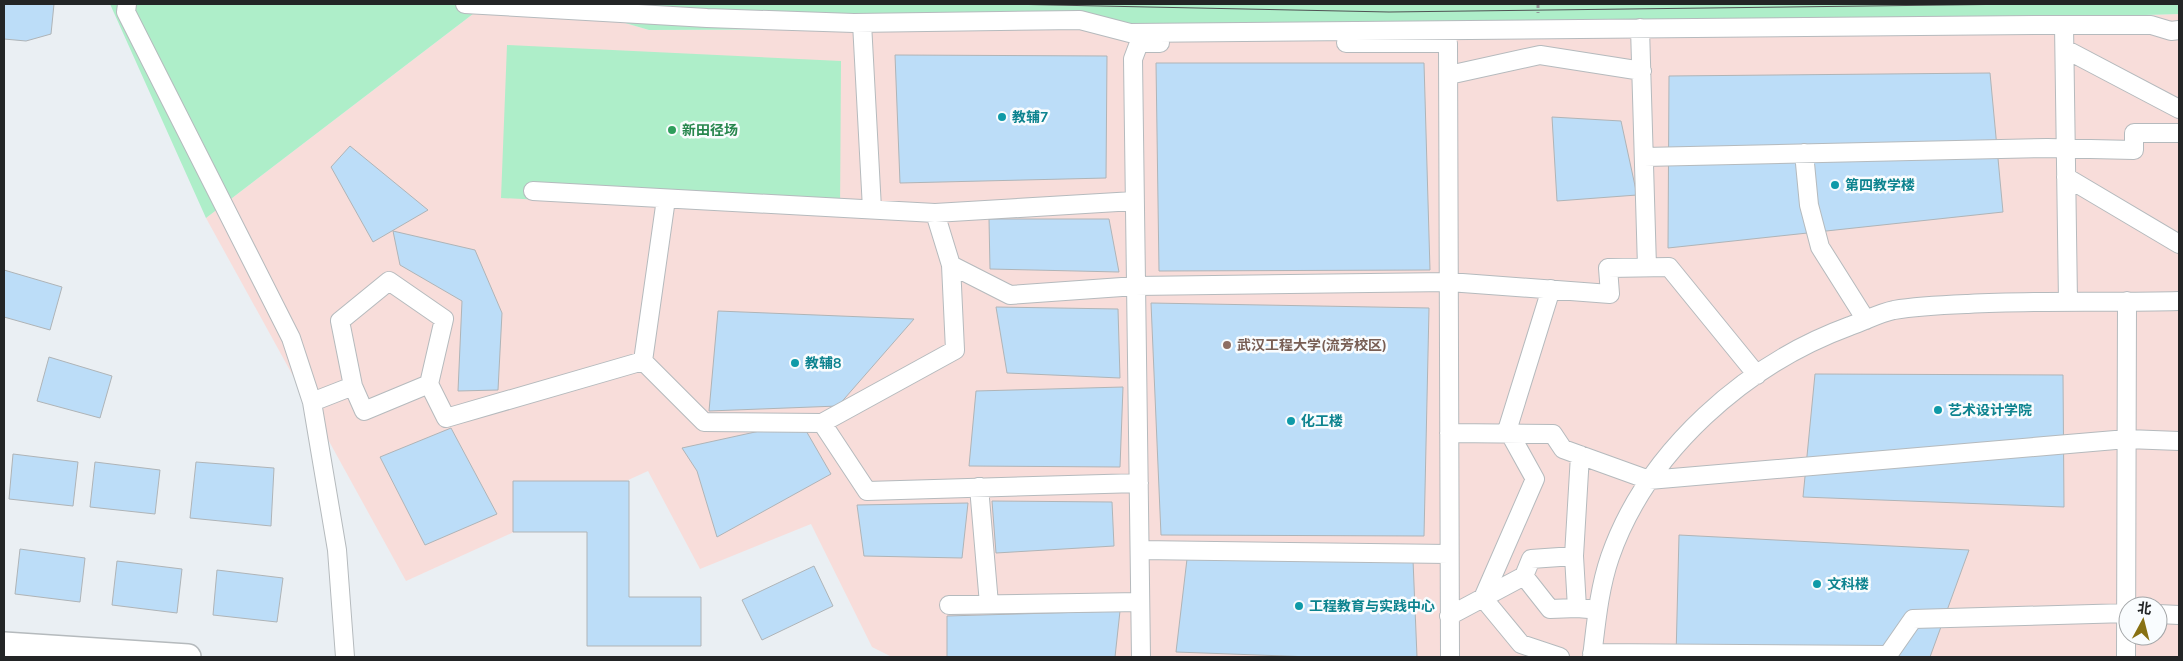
<svg xmlns="http://www.w3.org/2000/svg" width="2183" height="661" font-family="Mulish,'Noto Sans SC',sans-serif">
<style>
.education{fill:#f8ddda;fill-rule:evenodd}
.green{fill:#aeeec9}
.building{fill:#bcddf8;stroke:#afb4b7}
.lines{fill:none;stroke-linecap:round;stroke-linejoin:round}
.street-casing{stroke:#b5babd;stroke-width:20}
.secondary-casing{stroke:#b5babd;stroke-width:28}
.path{stroke:#919598;stroke-width:3;stroke-dasharray:4 4;stroke-linecap:butt}
.street{stroke:#fff;stroke-width:18}
.secondary{stroke:#fff;stroke-width:25}
.tram{stroke:#4f5153;stroke-width:1}
.culture-dot{fill:#0f9aa8;stroke:#f9fcfe;stroke-width:2}
.leisure-dot{fill:#2e9e5b;stroke:#f9fcfe;stroke-width:2}
.education-dot{fill:#8d6e63;stroke:#f9fcfe;stroke-width:2}
.labels{text-anchor:middle;stroke-width:5;stroke-linejoin:round;paint-order:stroke}
.culture-label{font-size:14px;font-weight:bold;fill:#0d838f;stroke:#f9fcfe;text-anchor:start}
.leisure-label{font-size:14px;font-weight:bold;fill:#27864d;stroke:#f9fcfe;text-anchor:start}
.education-label{font-size:14px;font-weight:bold;fill:#785e54;stroke:#f9fcfe;text-anchor:start}
</style>
<rect width="100%" height="100%" fill="#eaeff3"/>
<path class="education" d="M486 4 591 13 649 30 1116 28 2078 17 2179 14V657H892L872 647 811 524 700 569 648 471 406 581 206 218ZM2128 606H2158V636H2128Z"/>
<path class="green" d="M110 4H486L206 218Z
M572 4H2179V14L2078 17 1116 28 649 30 591 13Z
M507 45 841 61 840 215 501 198Z"/>
<path class="building" d="M4 4H54L51 34 26 41 4 39Z
M895 55 1107 56 1106 178 900 183Z
M1156 63H1424L1430 270 1159 271Z
M1990 73 2003 212 1668 248 1669 76Z
M1552 117 1621 121 1637 195 1557 201Z
M350 146 428 210 373 242 331 167Z
M989 219H1109L1119 272 990 269Z
M393 231 475 250 502 313 498 390 458 391 462 301 400 265Z
M4 270 62 287 50 330 4 317Z
M1151 303 1429 308 1424 536 1161 535Z
M996 307 1118 309 1120 378 1007 373Z
M718 311 914 319 838 406 709 411Z
M49 357 112 376 100 418 37 401Z
M1815 374 2063 375 2064 507 1803 497Z
M1123 387 1120 467 969 466 976 391Z
M801 422 831 474 717 537 697 471 682 448Z
M451 428 497 514 425 545 380 457Z
M13 454 78 462 73 506 9 499Z
M95 462 160 470 155 514 90 507Z
M196 462 274 468 271 526 190 518Z
M513 481H629V597H701V646H587V532H513Z
M992 501 1112 502 1114 546 996 553Z
M968 503 962 558 864 556 857 505Z
M1679 535 1969 550 1930 657H1676Z
M20 549 85 558 80 602 15 594Z
M1187 559 1413 560 1417 657H1312L1176 652Z
M117 561 182 569 177 613 112 605Z
M814 566 833 606 762 640 742 600Z
M217 570 283 578 277 622 213 615Z
M1120 611 1115 657H947V616Z"/>
<g class="lines">
<defs>
<path id="street" d="M127 4 126 12 291 338 312 402 337 550 345 657
M465 4 707 18 854 23 1080 20 1130 33 2037 25H2151L2171 31 2179 30
M862 23 872 209
M2064 25 2068 302
M1640 28 1647 267
M1346 43H1448L1450 657
M2065 49 2179 109
M1449 75 1540 55 1642 71
M1804 153 1809 205 1820 247 1866 320
M1644 157 2047 148 2134 150V133H2179
M2066 177 2179 244
M533 191 935 213 1134 201
M951 265 1010 295 1136 286 1449 282 1610 294 1608 268 1669 267 1757 375
M643 361 704 422 822 423 955 350 951 265 935 213
M643 361 665 206
M429 384 364 411 353 386 340 321 389 281 444 319 429 384 446 418 643 361
M312 402 353 386
M822 423 867 491 1139 483
M1449 433 1553 434 1563 449 1649 480 2127 439 2179 441
M1506 434 1551 289
M1510 434 1535 479 1483 598 1521 644 1560 657
M979 487 989 604
M1140 550 1449 554
M1524 576 1550 609 1577 608 1589 609
M949 605 1140 602
M1577 608 1574 556 1580 455
M2158 614 2179 615
M1449 616 1524 576 1531 559 1574 556
M1592 653 1888 655 1913 619 2128 613
M1141 657 1133 59 1139 43H1160
M1592 657C1596 624 1599 589 1610 557 1647 451 1746 364 1850 326 1865 321 1879 313 1894 310 1918 306 1944 305 1968 304 2038 300 2109 303 2179 301
M2126 657 2127 301"/>
<path id="secondary" d="M4 645 188 657"/>
</defs>
<use href="#street" class="street-casing"/>
<use href="#secondary" class="secondary-casing"/>
<path class="path" d="M1538 4V13"/>
<use href="#street" class="street"/>
<use href="#secondary" class="secondary"/>
<path class="tram" d="M1004 4 1389 12 2026 4"/>
</g>
<g class="culture-dot">
<circle cx="1002" cy="117" r="5"/>
<circle cx="1835" cy="185" r="5"/>
<circle cx="795" cy="363" r="5"/>
<circle cx="1938" cy="410" r="5"/>
<circle cx="1291" cy="421" r="5"/>
<circle cx="1817" cy="584" r="5"/>
<circle cx="1299" cy="606" r="5"/>
</g>
<circle class="leisure-dot" cx="672" cy="130" r="5"/>
<circle class="education-dot" cx="1227" cy="345" r="5"/>
<g class="labels">
<g class="culture-label">
<text x="1012" y="122">教辅7</text>
<text x="1845" y="190">第四教学楼</text>
<text x="805" y="368">教辅8</text>
<text x="1948" y="415">艺术设计学院</text>
<text x="1301" y="426">化工楼</text>
<text x="1827" y="589">文科楼</text>
<text x="1309" y="611">工程教育与实践中心</text>
</g>
<g class="leisure-label">
<text x="682" y="135">新田径场</text>
</g>
<g class="education-label">
<text x="1237" y="350">武汉工程大学(流芳校区)</text>
</g>
</g>
<rect width="2183" height="661" fill="none" stroke="#232526" stroke-width="10"/>
<g transform="translate(2143 621) rotate(7)"><circle r="24" fill="#f9fcfe" stroke="#a3a6a8"/>
<path d="M0-4L9 19L0 12L-9 19Z" fill="#887113"/>
<text y="-8" font-size="14" font-weight="bold" text-anchor="middle" fill="#232526">北</text>
</g>
</svg>
